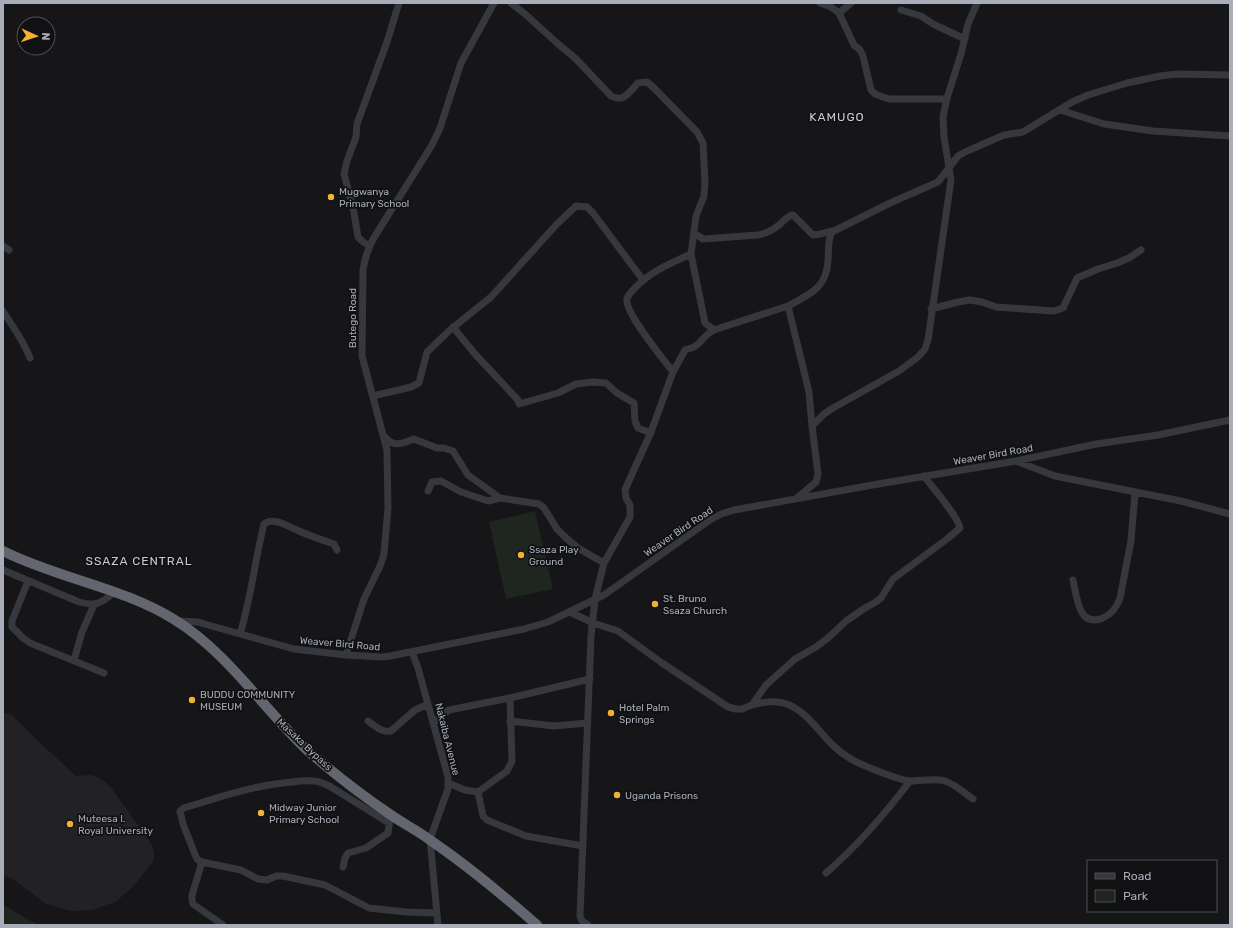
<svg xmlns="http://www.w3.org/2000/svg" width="1233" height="928" font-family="Rubik,sans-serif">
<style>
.built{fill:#222225}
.green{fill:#1e261f}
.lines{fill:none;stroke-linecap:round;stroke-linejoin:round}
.minor{stroke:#37383d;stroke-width:7}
.highway{stroke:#63666e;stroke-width:10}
.poi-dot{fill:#f2b134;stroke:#111113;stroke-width:1.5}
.labels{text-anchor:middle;stroke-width:3.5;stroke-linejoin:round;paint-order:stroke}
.poi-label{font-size:10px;fill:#a8adb8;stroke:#111113;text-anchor:start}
.street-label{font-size:10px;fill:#a8adb8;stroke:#111113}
.quarter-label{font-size:12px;letter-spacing:1px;fill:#c9ccd4;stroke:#111113}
</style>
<rect width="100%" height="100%" fill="#161618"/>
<path class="built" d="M10 713 36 739 76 776 91 775 101 779 110 786 152 845 154 852V860L133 887 115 902 92 910 71 911 46 904 13 879 3 875V714Z"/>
<path class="green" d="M535 511 553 589 506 599 489 522Z
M3 905 38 925H3Z"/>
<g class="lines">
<path class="minor" d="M511 3 525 14 557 43 576 59 611 96C624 103 629 92 638 83L647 82 654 88 697 132 703 143 705 182 704 196 696 216 691 254 705 323 714 330
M820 3 831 7 839 13 854 45 860 50 863 56 871 90 875 94 889 99H947
M901 10 921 16 933 24 965 39
M839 13 851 3
M1060 110 1104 124 1153 131 1230 136
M694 233 703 239 758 235C766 234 774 229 779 225 784 221 787 216 793 215L813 235 821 234 831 231 832 232
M3 246 9 250
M369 246 362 241 358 237 353 207 344 174 347 161 356 137 357 124 387 42 399 3
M788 306C810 294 827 288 828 260 829 249 827 242 832 232L890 203 938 182 958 156 965 152 1004 135 1023 132 1072 102 1088 95 1127 83 1160 76 1177 74 1230 75
M931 309 958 302 970 300 982 302 996 307 1054 311 1063 308 1077 278 1098 269 1117 263 1129 258 1141 250
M3 311C13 328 23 339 30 358
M453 327 475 354 518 400 519 404 558 393 576 384 593 382 606 383 617 393 634 403 635 421 638 428 651 433
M673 372C664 360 624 312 627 299 628 295 631 292 634 289 651 271 669 264 691 254
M373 396 411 387 419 383 427 352 450 330 491 297 556 225 576 206 587 207 593 213 643 280
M384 436C394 448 401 444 414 439L437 448H444L453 451 468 475 500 498
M1016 461 1055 476 1181 501 1230 514
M428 491 432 482 441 481 461 492 488 501 500 498 539 504 544 508 557 529 565 537 578 548 604 563
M797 498 816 482 818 474 812 426 824 414 833 408 899 371 918 357 925 349 928 340 951 180 944 137 943 117 947 98 961 54 968 24 977 3
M3 570 79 602C97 607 101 603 115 592
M1073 580C1077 597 1078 628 1103 618 1112 614 1117 607 1120 598L1131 541 1135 493
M28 581 12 621V627L23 638 30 643 104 673
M570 612 593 623 618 631 662 663 728 707 736 709H742L752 705 766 685 795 659 816 647 828 638 846 621 865 608 876 602 881 598 893 579 947 539 960 528C958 516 932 487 924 476
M177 621 198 622 208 625 294 649 346 655 382 657 390 656 524 629 548 622 604 595 710 520 721 514 734 510 878 484 1016 461 1096 444 1158 435 1230 420
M240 634C251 598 255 560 264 524 274 516 289 527 299 531 310 536 322 540 334 544L337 550
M412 652 418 668 448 777V789L430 839 438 925
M346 655 364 599 380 566 384 554 388 508 387 450 362 356 363 270C365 258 368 247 375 236L432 145 440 128 461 63 494 3
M74 660 82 632 94 605
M752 705C807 689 812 737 851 759 861 765 901 781 911 781 922 781 934 778 945 781 955 784 964 793 973 799
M368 721C375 726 382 733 391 731L415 710 428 704
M510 721 554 726 588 723
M433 723 449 710 510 698 590 679
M448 783 465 790 478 792 507 771 512 761 510 698
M478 792 483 816 487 820 526 836 583 846
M389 823 331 787C325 784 320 781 313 781 306 780 299 781 292 782 255 785 219 797 184 808L180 811 183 824 196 857 198 860 202 862 241 870 258 879 267 880 276 876H283L325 885 369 908 406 912 437 913
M202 862 192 895V900L193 904 223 925
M343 867 345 858 348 853 366 848 388 833 390 818
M826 873C857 846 885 814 910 781
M588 925 582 921 580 916 591 636 595 599 604 563 630 517V505L626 498 625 490 628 483 651 432 673 372 685 350C689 348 693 349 697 345 705 338 703 336 714 330L788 306 809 392 812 426"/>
<path class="highway" d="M3 551C59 579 122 587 175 620 227 652 263 708 307 750 332 772 363 796 391 815 404 824 418 831 430 840 468 866 503 895 537 925"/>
</g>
<g class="poi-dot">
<circle cx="331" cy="197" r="4"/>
<circle cx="521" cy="555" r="4"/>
<circle cx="655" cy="604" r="4"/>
<circle cx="192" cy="700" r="4"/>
<circle cx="611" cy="713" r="4"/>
<circle cx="617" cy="795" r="4"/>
<circle cx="261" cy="813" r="4"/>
<circle cx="70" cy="824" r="4"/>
</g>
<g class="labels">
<g class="poi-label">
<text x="339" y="195">Mugwanya<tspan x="339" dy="12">Primary School</tspan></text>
<text x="529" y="553">Ssaza Play<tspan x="529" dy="12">Ground</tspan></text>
<text x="663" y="602">St. Bruno<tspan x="663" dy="12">Ssaza Church</tspan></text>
<text x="200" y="698">BUDDU COMMUNITY<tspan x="200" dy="12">MUSEUM</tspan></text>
<text x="619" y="711">Hotel Palm<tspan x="619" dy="12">Springs</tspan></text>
<text x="625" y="799">Uganda Prisons</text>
<text x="269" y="811">Midway Junior<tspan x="269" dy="12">Primary School</tspan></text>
<text x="78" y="822">Muteesa I.<tspan x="78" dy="12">Royal University</tspan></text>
</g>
<g class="street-label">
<text transform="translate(352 318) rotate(-90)" y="4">Butego Road</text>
<text transform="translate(993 454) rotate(-10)" y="4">Weaver Bird Road</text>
<text transform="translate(678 531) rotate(-34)" y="4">Weaver Bird Road</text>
<text transform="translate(340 643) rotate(5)" y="4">Weaver Bird Road</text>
<text transform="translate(448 739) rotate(76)" y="4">Nakaiba Avenue</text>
<text transform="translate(305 744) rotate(43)" y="4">Masaka Bypass</text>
</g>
<g class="quarter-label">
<text x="837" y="121">KAMUGO</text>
<text x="139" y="565">SSAZA CENTRAL</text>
</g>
</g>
<rect width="1233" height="928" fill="none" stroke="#a8adb8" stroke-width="8"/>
<rect x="1087" y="860" width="130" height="52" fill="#111113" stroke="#4d4f55"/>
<rect x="1095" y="873" width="20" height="6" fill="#37383d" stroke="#4d4f55"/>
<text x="1123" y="880" font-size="12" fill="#a8adb8">Road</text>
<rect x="1095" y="890" width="20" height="12" fill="#1e261f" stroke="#4d4f55"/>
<text x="1123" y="900" font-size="12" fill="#a8adb8">Park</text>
<g transform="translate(36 36) rotate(93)"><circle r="19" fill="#111113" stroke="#4d4f55"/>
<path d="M0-3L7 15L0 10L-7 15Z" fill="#f2b134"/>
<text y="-6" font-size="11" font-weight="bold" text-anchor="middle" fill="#a8adb8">N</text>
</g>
</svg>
